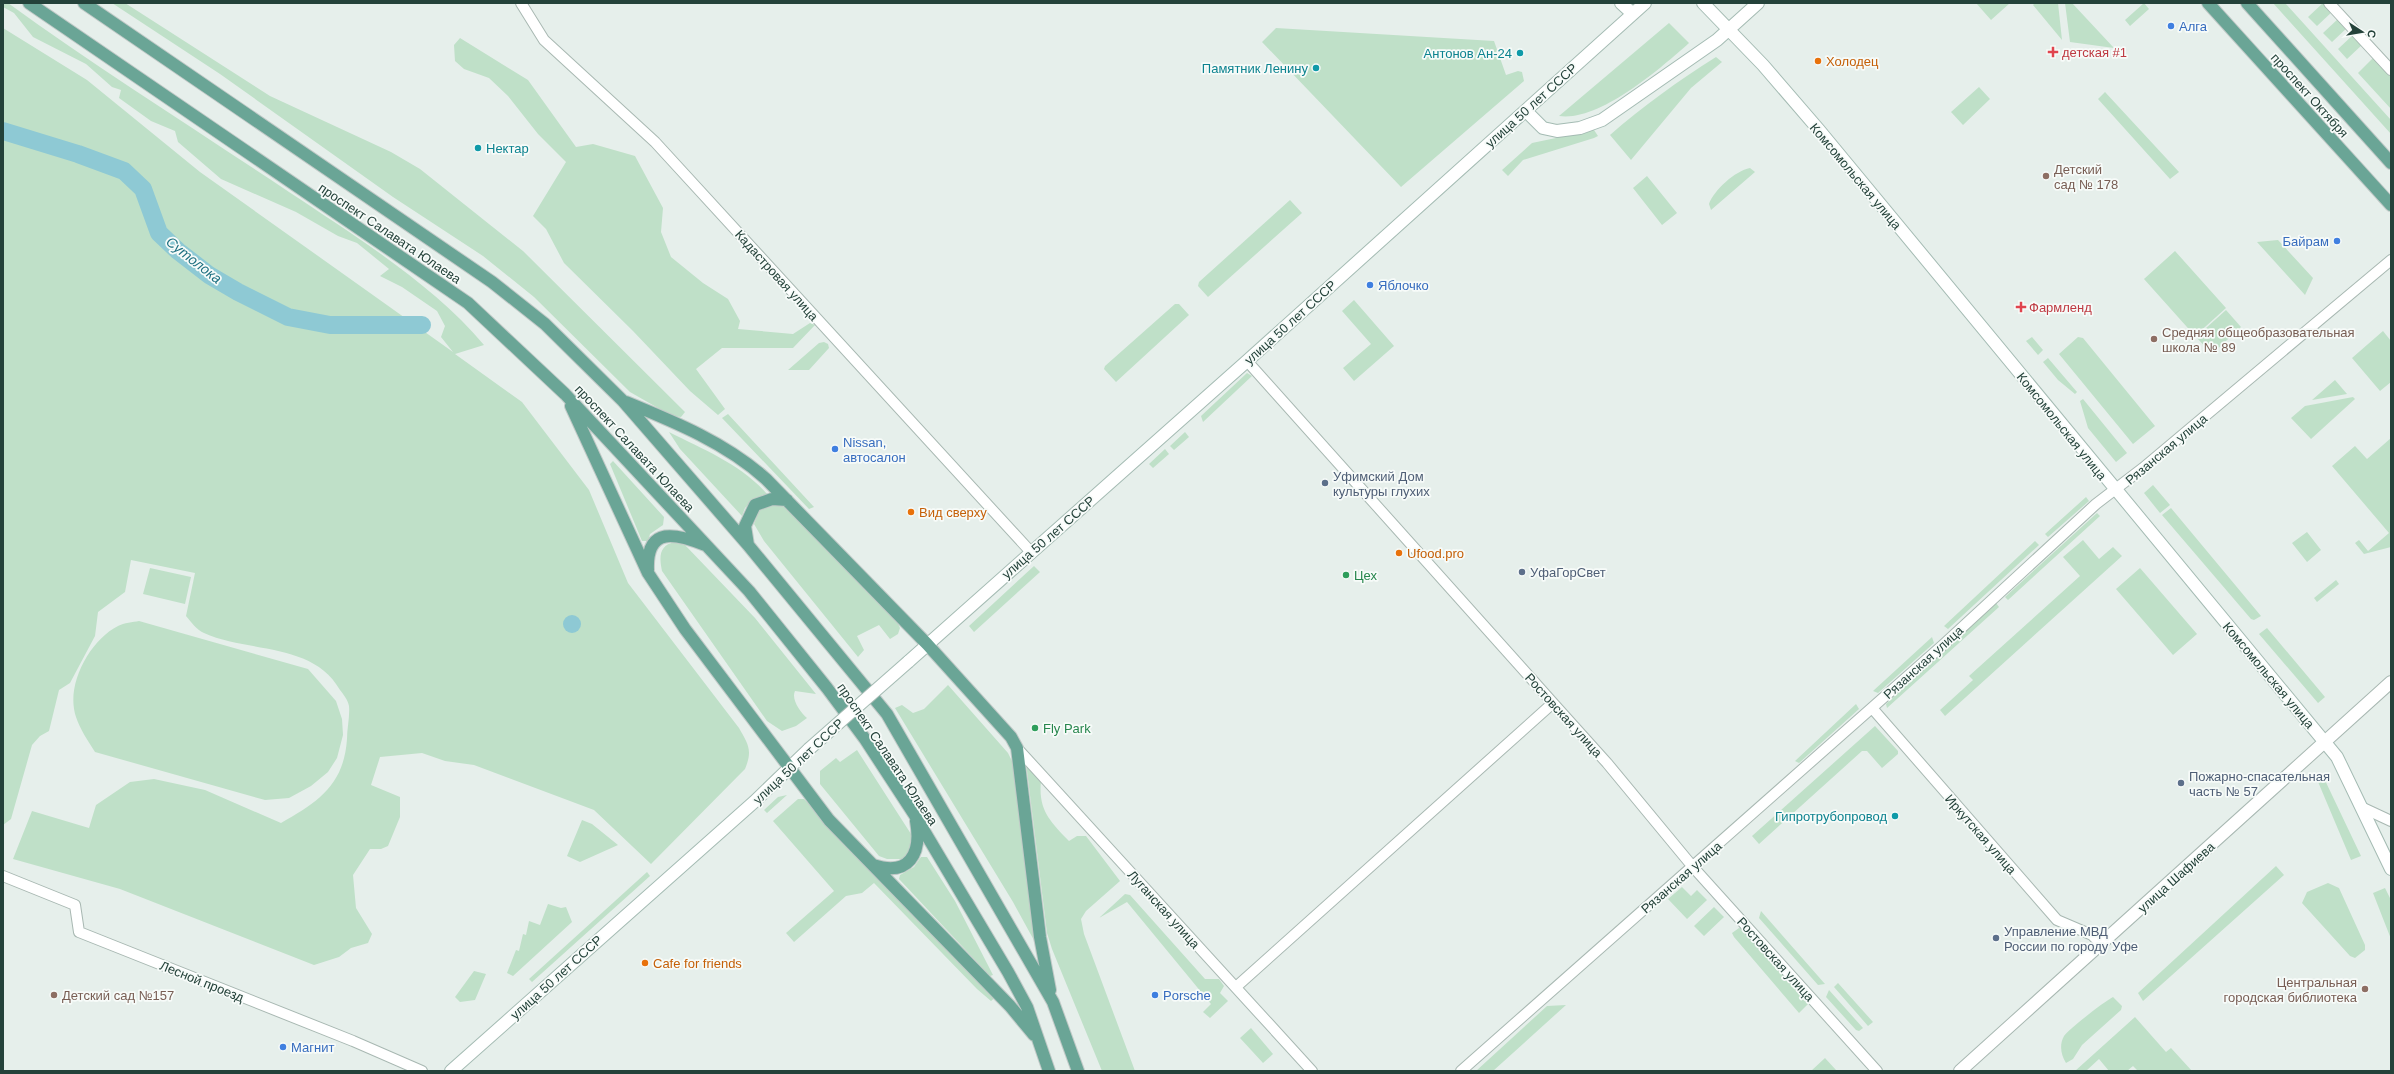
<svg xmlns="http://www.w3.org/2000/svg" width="2394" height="1074" font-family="Arial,sans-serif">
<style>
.green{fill:#bfe0c8}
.water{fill:#8ec9d4}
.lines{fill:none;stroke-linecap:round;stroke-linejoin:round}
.river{stroke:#8ec9d4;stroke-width:18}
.minor-casing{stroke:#a8b8b2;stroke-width:12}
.tertiary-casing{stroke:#a8b8b2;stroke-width:14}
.secondary-casing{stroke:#a4bbb3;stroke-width:14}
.primary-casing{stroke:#c2cac8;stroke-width:14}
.minor{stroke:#fff;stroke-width:10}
.tertiary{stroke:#fff;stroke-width:12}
.secondary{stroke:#fff;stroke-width:12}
.primary{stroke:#6aa596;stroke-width:12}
.secondary-bridge-casing{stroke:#a4bbb3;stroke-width:14;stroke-linecap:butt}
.secondary-bridge{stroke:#fff;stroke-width:12}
.shop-dot{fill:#3f7fe0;stroke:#f7fbf9;stroke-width:1.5}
.health-dot{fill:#e0444e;stroke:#f7fbf9;stroke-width:1.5}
.culture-dot{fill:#0f9aa8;stroke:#f7fbf9;stroke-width:1.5}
.food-dot{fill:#e8710a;stroke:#f7fbf9;stroke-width:1.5}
.education-dot{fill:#8d6e63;stroke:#f7fbf9;stroke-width:1.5}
.service-dot{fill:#5c6f8a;stroke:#f7fbf9;stroke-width:1.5}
.leisure-dot{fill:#2e9e5b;stroke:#f7fbf9;stroke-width:1.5}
.labels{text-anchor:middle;stroke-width:3.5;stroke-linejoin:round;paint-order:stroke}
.shop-label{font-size:13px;fill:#366cbe;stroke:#f7fbf9;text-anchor:start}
.health-label{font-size:13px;fill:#be3a42;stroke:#f7fbf9;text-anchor:start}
.culture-label{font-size:13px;fill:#0d838f;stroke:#f7fbf9;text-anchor:end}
.food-label{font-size:13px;fill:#c56008;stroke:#f7fbf9;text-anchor:start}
.street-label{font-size:13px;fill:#24423a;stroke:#f7fbf9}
.education-label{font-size:13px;fill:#785e54;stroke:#f7fbf9;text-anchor:start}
.service-label{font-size:13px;fill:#4e5e75;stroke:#f7fbf9;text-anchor:start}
.leisure-label{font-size:13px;fill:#27864d;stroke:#f7fbf9;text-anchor:start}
.water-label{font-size:14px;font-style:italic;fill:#1c6f80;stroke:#f7fbf9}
</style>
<rect width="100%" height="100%" fill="#e6efeb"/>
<path class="green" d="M3 3H8C99 69 195 129 289 192 355 236 433 284 484 345L455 354 522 402 589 490 628 583 739 728C748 744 753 750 745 769L651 864 594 810 474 765 445 761 422 753 380 757 371 785 400 797V817L388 846 381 849H370L353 875 356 908 372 934 368 943 351 948 339 957 314 965 120 889 13 859 32 811 89 828 96 805 130 782 154 779 205 790 281 823C318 802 344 785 347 739 347 728 350 716 349 706 348 700 343 694 340 690 313 642 248 653 204 633 197 630 191 622 186 616L195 573 131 560 125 592 98 612 95 636 70 683 59 690 49 731 40 736 32 745 11 819 3 825V28L87 80 200 172 453 352 441 337 445 326 437 311 402 287 380 276 389 269 357 243 338 236 296 212 221 179 178 142 175 131 151 121 119 98 121 90 112 87 86 64 33 37 14 13 3 7Z
M112 3H125L270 96 391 152 420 169 523 251 685 412 681 417 672 416 630 392 534 297 483 256 393 197 220 74Z
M1976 3H2010L1991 20Z
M2035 3H2058L2062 40 2033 5Z
M2065 3H2072L2114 48 2070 42Z
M2144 3 2149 9 2130 26 2125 20Z
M2273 3H2285L2391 120V134Z
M2323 3H2325L2333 11 2317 26 2308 17Z
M2339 18 2348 27 2332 42 2323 33Z
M1669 23 1689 43C1660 69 1599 122 1559 116Z
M1276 28 1494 41 1506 75 1518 71 1522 72 1524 81 1401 187 1262 42Z
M2354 34 2363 44 2347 59 2338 49Z
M460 38 528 80 576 147 593 144 635 156 663 208 661 232 671 257 703 283 728 299 740 321 738 329 793 334 810 323 815 325 793 348H722L696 369 725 409 718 415 690 391 633 331 564 263 546 229 533 216 566 162 538 134 508 96 489 78 464 69 455 61 454 45Z
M1716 57 1722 62 1691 88 1631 160 1610 135C1643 106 1678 81 1716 57Z
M2374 57 2391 75V109L2358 73Z
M1979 87 1990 99 1963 125 1951 112Z
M2105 92 2179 172 2170 179 2098 99Z
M1594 130 1598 136 1594 138 1523 160 1508 176 1502 170 1532 143Z
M1750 168 1755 172 1711 210 1709 204C1714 190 1735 171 1750 168Z
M1647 176 1677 213 1662 225 1633 188Z
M1290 200 1302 213 1208 297 1198 286 1199 282Z
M2278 240 2313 278 2305 295 2257 242Z
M2175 251 2226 308 2195 336 2144 279Z
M1354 300 1394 346 1354 381 1343 368 1371 344 1342 311Z
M1175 304H1179L1189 315 1116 382 1104 369 1105 366Z
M2226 310 2241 327 2212 354 2196 337Z
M2383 331 2391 341V382L2380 391 2352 358Z
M2032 337 2043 350 2038 355 2026 341Z
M2078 337 2083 338 2155 426 2133 444 2059 354Z
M824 342 828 344 829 348 809 370H788L819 343Z
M2048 358 2077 392 2075 394 2058 380 2043 362Z
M1247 373 1252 376 1203 422 1201 416Z
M2335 380 2347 394 2312 400Z
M2353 397 2355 399 2311 439 2291 418 2305 406Z
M2083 399 2127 453 2116 462 2088 428 2080 401Z
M728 414 814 507 809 509 722 418Z
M669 432C704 450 741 464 767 494L753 500 745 508 742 516 680 449Z
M1185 432 1189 437 1174 450 1170 446Z
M2391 438V547L2364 554 2355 543 2359 540 2368 551 2389 533 2332 466 2355 446 2367 459Z
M1165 449 1169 454 1153 468 1149 464Z
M613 461 664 517 663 525 650 534 648 541H642L610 464Z
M2153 485 2170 505 2160 513 2144 493Z
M2086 497 2089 501 2048 537 2045 534Z
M768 504 787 506 896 619 900 628 898 634 890 639 879 625 857 636 864 650 858 657 764 541 754 524 759 511Z
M2171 508 2261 616 2254 620 2251 619 2162 515Z
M2097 513 2100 516 2008 600 2005 597Z
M2307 532 2321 550 2307 562 2292 543Z
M2083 540 2099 559 2113 547 2122 556 1945 716 1940 710 1973 680 1969 676 2080 576 2063 557Z
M2035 541 2039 545 1948 629 1944 626Z
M675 542 685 545 755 618 816 694 795 691C791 699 800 712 807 718L796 726 782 731 767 721 662 571C659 557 659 545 675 542Z
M1034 566 1040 572 974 632 969 626Z
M150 568 191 577 185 604 143 594Z
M2140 568 2197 634 2173 655 2116 589Z
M2336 580 2339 584 2317 602 2314 598Z
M1996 603 1999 607 1887 708 1886 704Z
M139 621 308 669 336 701 342 719 343 735 337 758 328 772 311 786 289 798 265 800 95 752C88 741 80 729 76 717 65 685 90 640 118 626 124 623 133 622 139 621Z
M2267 628 2325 697 2318 703 2259 634Z
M1932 637 1934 643 1878 693 1873 691Z
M948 685 1008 753 1015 767 1036 944 1013 902 895 708 902 705 913 713 924 709Z
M1856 704 1859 709 1799 763 1795 761Z
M1875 726 1898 751V754L1882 768 1867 751H1862L1759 844 1752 836Z
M857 750 911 834C913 844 910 852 903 859H887L879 856 820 784V771L836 758 840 762Z
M1026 763 1041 781C1038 810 1050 821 1069 841L1077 836H1086L1120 881 1086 911 1081 919 1084 934 1135 1071H1102L1052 949 1047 933Z
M2322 774 2361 856 2351 860 2316 777Z
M787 795 767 813 764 810 778 797Z
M798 799H804L996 997 991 1001 977 989 874 883 862 893 846 896 794 942 786 933 834 891 773 821Z
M582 820 592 824 618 845 580 862 567 856Z
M921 857H927L955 901 993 975 990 976 899 879 900 875 914 867Z
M2276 866 2284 875 2143 1001 2138 993Z
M647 872 650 876 532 982 529 979Z
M2328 883 2339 888 2365 945V950L2355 958 2350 956 2302 903 2307 892Z
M1682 887 1691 896 1697 890 1707 900 1687 919 1668 899Z
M2385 888 2391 900V939L2373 893Z
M1125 894 1130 895 1205 979H1219L1224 986 1220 993 1228 1001 1210 1018 1203 1012 1211 1004 1127 902 1099 918Z
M548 904 561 908 566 907 572 922 513 976 507 973 516 950 519 951 523 934 526 935 529 921 540 925Z
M1714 907 1724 917 1704 936 1694 926Z
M1761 911 1825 984 1818 985 1759 918Z
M1739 928 1743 929 1809 1003 1799 1013 1734 937 1732 933Z
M474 971 486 974 475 1000 460 1002 455 997Z
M1838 983 1873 1022 1868 1026 1834 987Z
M1829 990 1863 1028 1859 1031 1856 1030 1826 997Z
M2113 997 2122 1006 2121 1010 2082 1045 2073 1059 2066 1063C2061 1055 2059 1045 2064 1036 2069 1029 2105 1001 2113 997Z
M1566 1005 1493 1071H1476L1547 1006Z
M2135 1017 2166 1052 2171 1048 2192 1071H2138L2133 1066 2127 1071H2109L2099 1059 2086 1071H2075Z
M1251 1028 1273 1054 1263 1063 1240 1038Z
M1825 1058 1836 1070 1811 1071Z"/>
<path class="water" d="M563 624a9 9 0 1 1 18 0a9 9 0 1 1-18 0Z"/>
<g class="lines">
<path class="river" d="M3 131 78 154 124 171 143 189 159 233 178 251 209 275 238 292 288 317 330 325H422"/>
<defs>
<path id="minor" d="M521 3 544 40 655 142 1030 551
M2329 3 2391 70
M1247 361 1553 703 1607 763 1693 867 1877 1071
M1872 708 2057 920 2092 935 2102 945
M1017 748 1312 1071
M2361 807 2391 821
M3 876 75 905 79 932 353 1041 422 1071
M1236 987 1553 703
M1461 1071 1943 645 2096 504 2143 468 2391 260"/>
<path id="tertiary" d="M1960 1071 2391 682"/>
<path id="secondary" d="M1621 3 1633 14
M1703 3 1763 65 1819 130 2337 757 2391 869
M1526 111 1543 128 1557 131 1580 128 1602 120 1717 40 1758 3
M908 662 1247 361 1645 3
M451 1071 754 802 809 749"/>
<path id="primary" d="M29 3 468 303 565 394 749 591 827 688 865 739 914 814 1008 972 1027 1007 1049 1071
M84 3 492 282 545 324 623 401 748 545 887 714 1053 1002 1078 1071
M2208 3 2391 205
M2247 3 2391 163
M626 402C675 422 726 443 766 479L927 644 1011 737 1017 748 1040 937 1050 990
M571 406 648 573 685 629 829 820 1010 1006 1034 1035
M748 545 745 526 755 505 772 499 787 500
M648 570C646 525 677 534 705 545
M873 865C909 877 922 854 916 821"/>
</defs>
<use href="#minor" class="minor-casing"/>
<use href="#tertiary" class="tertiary-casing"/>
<use href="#secondary" class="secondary-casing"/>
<use href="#primary" class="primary-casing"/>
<use href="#minor" class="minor"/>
<use href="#tertiary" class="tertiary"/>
<use href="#secondary" class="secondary"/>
<use href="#primary" class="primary"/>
<defs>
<path id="secondary-bridge" d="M809 749 908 662"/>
</defs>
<use href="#secondary-bridge" class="secondary-bridge-casing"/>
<use href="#secondary-bridge" class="secondary-bridge"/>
</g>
<g class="shop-dot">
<circle cx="2171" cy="26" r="4"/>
<circle cx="2337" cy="241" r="4"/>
<circle cx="1370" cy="285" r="4"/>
<circle cx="835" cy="449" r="4"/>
<circle cx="1155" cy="995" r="4"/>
<circle cx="283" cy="1047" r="4"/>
</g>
<g class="health-dot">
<path d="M2051 46h4v4h4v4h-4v4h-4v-4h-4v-4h4z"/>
<path d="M2019 301h4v4h4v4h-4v4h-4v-4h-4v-4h4z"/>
</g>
<g class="culture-dot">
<circle cx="1520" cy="53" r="4"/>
<circle cx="1316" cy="68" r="4"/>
<circle cx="478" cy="148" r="4"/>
<circle cx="1895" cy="816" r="4"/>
</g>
<g class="food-dot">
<circle cx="1818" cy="61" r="4"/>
<circle cx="911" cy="512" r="4"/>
<circle cx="1399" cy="553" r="4"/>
<circle cx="645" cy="963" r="4"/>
</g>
<g class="education-dot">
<circle cx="2046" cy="176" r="4"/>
<circle cx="2154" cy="339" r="4"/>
<circle cx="2365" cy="989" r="4"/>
<circle cx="54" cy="995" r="4"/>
</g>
<g class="service-dot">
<circle cx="1325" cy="483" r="4"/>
<circle cx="1522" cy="572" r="4"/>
<circle cx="2181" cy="783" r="4"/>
<circle cx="1996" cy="938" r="4"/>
</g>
<g class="leisure-dot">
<circle cx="1346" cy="575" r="4"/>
<circle cx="1035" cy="728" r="4"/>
</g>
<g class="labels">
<g class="shop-label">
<text x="2179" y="31">Алга</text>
<text x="2329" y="246" text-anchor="end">Байрам</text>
<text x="1378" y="290">Яблочко</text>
<text x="843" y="447">Nissan,<tspan x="843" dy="15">автосалон</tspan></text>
<text x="1163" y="1000">Porsche</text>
<text x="291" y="1052">Магнит</text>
</g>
<g class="health-label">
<text x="2062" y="57">детская #1</text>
<text x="2029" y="312">Фармленд</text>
</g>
<g class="culture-label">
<text x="1512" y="58">Антонов Ан-24</text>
<text x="1308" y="73">Памятник Ленину</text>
<text x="486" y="153" text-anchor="start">Нектар</text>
<text x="1887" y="821">Гипротрубопровод</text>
</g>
<g class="food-label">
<text x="1826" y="66">Холодец</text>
<text x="919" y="517">Вид сверху</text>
<text x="1407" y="558">Ufood.pro</text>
<text x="653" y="968">Cafe for friends</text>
</g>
<g class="street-label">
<text transform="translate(2310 95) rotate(48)" y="5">проспект Октября</text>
<text transform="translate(1531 105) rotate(-42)" y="5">улица 50 лет СССР</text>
<text transform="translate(1856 176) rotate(50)" y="5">Комсомольская улица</text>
<text transform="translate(390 233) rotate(34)" y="5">проспект Салавата Юлаева</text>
<text transform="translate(777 275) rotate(48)" y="5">Кадастровая улица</text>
<text transform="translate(1290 322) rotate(-42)" y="5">улица 50 лет СССР</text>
<text transform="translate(2062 426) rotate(51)" y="5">Комсомольская улица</text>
<text transform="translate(635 448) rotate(47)" y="5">проспект Салавата Юлаева</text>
<text transform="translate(2166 449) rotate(-40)" y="5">Рязанская улица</text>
<text transform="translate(1048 537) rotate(-41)" y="5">улица 50 лет СССР</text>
<text transform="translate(1923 662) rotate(-42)" y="5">Рязанская улица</text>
<text transform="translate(2269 675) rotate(50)" y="5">Комсомольская улица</text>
<text transform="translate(1564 715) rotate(48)" y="5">Ростовская улица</text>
<text transform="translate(888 754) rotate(56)" y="5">проспект Салавата Юлаева</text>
<text transform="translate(798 761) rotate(-43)" y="5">улица 50 лет СССР</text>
<text transform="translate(1981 834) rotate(49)" y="5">Иркутская улица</text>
<text transform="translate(1681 877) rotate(-41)" y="5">Рязанская улица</text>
<text transform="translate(2176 877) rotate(-42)" y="5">улица Шафиева</text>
<text transform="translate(1164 909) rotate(48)" y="5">Луганская улица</text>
<text transform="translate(1776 959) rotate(48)" y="5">Ростовская улица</text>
<text transform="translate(556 977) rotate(-42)" y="5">улица 50 лет СССР</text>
<text transform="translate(202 981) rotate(22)" y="5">Лесной проезд</text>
</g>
<g class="education-label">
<text x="2054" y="174">Детский<tspan x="2054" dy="15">сад № 178</tspan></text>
<text x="2162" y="337">Средняя общеобразовательная<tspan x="2162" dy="15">школа № 89</tspan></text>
<text x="2357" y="987" text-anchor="end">Центральная<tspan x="2357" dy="15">городская библиотека</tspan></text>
<text x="62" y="1000">Детский сад №157</text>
</g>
<g class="service-label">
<text x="1333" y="481">Уфимский Дом<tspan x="1333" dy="15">культуры глухих</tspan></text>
<text x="1530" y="577">УфаГорСвет</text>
<text x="2189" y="781">Пожарно-спасательная<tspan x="2189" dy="15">часть № 57</tspan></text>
<text x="2004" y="936">Управление МВД<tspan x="2004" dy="15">России по городу Уфе</tspan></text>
</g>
<g class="leisure-label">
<text x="1354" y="580">Цех</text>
<text x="1043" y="733">Fly Park</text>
</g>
<g class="water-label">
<text transform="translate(194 260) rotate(38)" y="5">Сутолока</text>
</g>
</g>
<rect width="2394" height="1074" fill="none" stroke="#24423a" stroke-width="8"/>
<g transform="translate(2362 32) rotate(102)" stroke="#f7fbf9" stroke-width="3" paint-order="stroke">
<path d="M0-3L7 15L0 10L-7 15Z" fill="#24423a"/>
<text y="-6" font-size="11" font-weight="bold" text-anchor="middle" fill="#24423a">С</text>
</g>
</svg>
